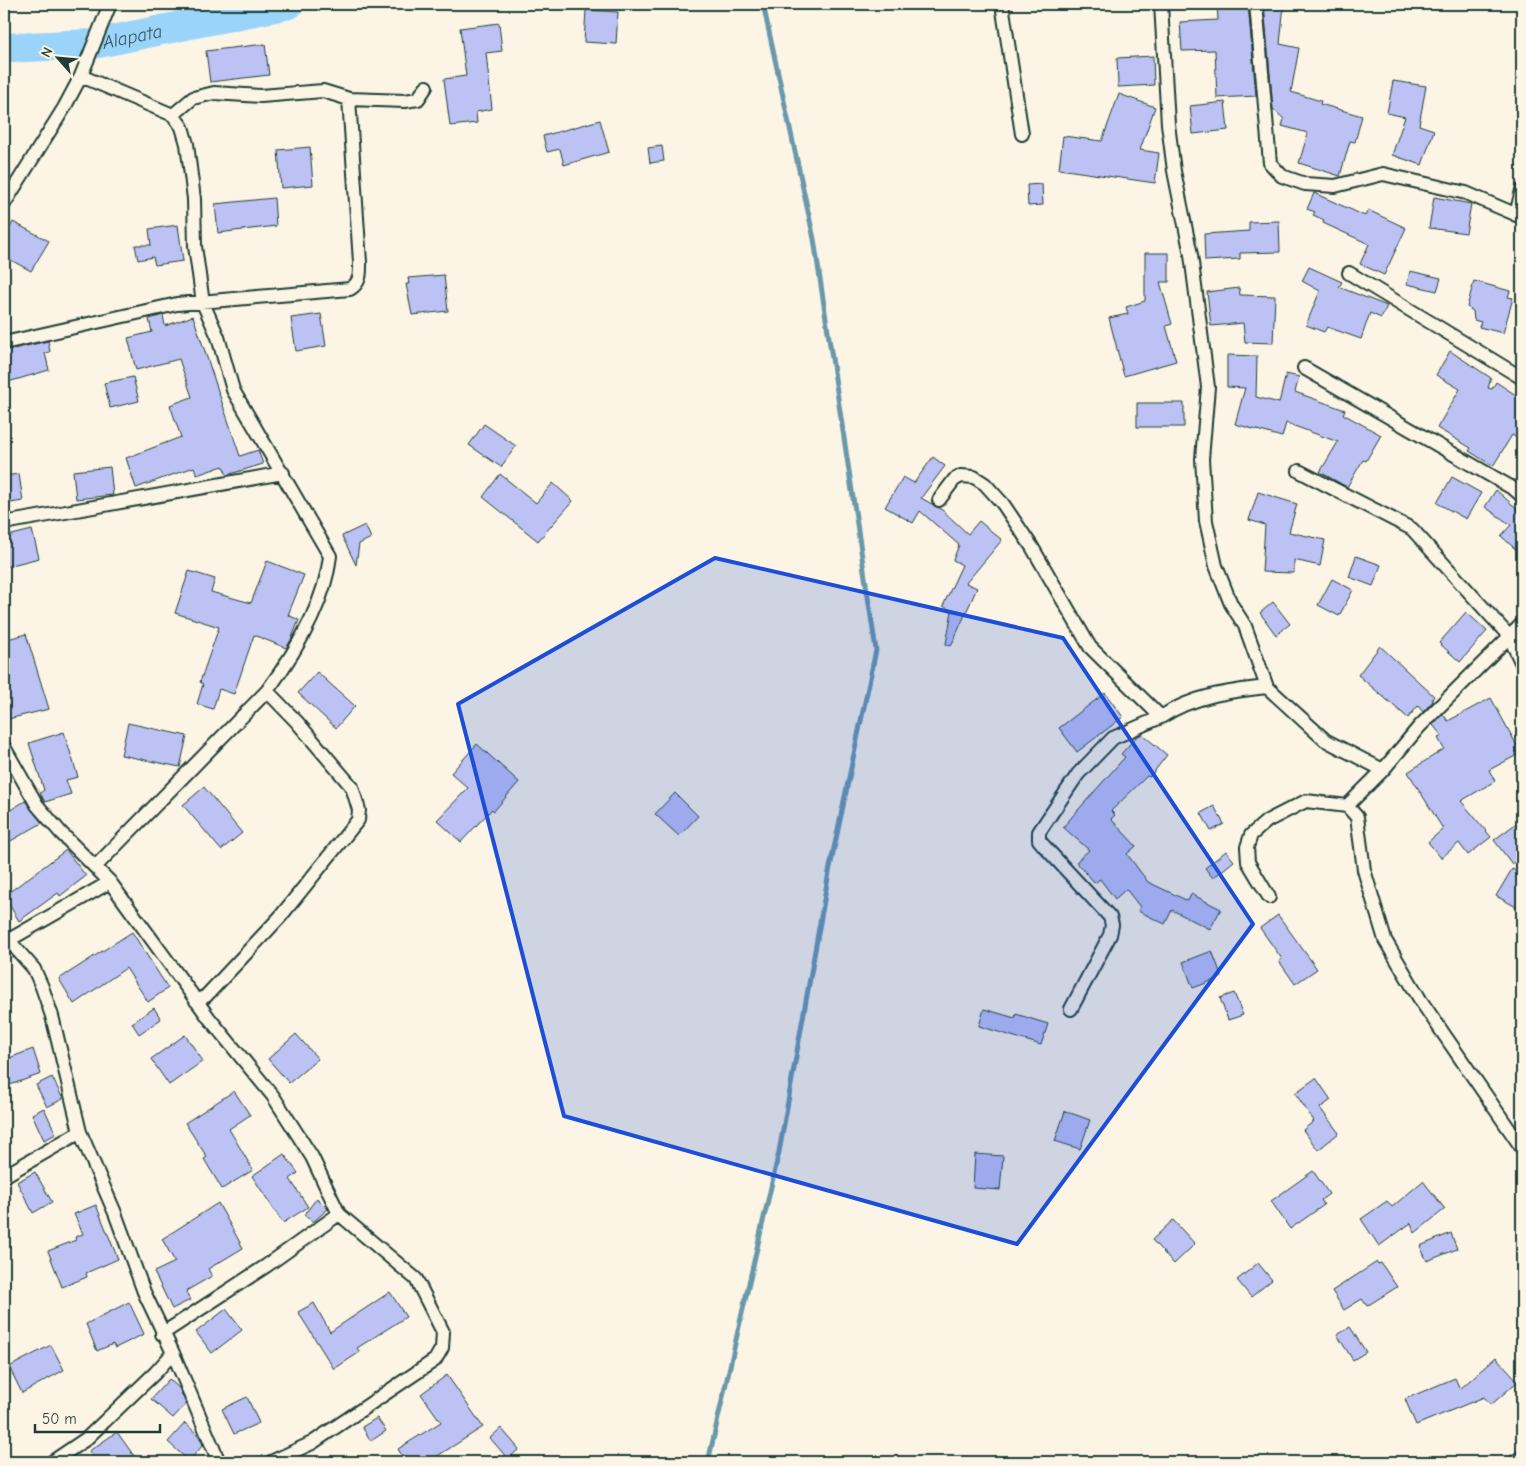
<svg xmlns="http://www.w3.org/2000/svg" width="1526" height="1466" font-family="'Comic Neue',sans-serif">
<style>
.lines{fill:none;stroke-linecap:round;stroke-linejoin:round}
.stream{stroke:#6998ab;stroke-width:5}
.river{stroke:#9bd4fb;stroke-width:30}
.building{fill:#bdc2f4;stroke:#1f3d34}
.street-casing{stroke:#1f3d34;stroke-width:16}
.street{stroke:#fcf5e5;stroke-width:12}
.marked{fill:#1d4ed8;fill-opacity:0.2;stroke:#1d4ed8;stroke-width:4;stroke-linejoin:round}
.labels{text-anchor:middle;stroke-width:5;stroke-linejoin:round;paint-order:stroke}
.water-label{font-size:19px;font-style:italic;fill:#385b5c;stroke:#fcf5e5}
</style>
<rect width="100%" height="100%" fill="#fcf5e5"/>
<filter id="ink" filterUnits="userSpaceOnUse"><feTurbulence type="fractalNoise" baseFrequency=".02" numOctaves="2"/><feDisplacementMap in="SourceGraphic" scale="10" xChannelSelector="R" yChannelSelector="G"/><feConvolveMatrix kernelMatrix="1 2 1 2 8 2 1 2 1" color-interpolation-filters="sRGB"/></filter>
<g filter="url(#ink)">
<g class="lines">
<path class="stream" d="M708 1462 779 1152 829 872 876 650 814 239 763 4"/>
<path class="river" id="s1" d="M4 48 93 44 289 4"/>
</g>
<path class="building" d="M1217 4H1248L1256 96 1217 98 1215 50 1182 51 1180 22 1218 20Z
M1264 4H1284L1280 44 1299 48 1291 92 1321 101 1320 104 1362 116 1355 142 1350 141 1340 176 1299 163 1308 133 1282 126 1284 119 1273 109Z
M586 10 618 12 616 44 584 42Z
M499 23 502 51 486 53 492 109 476 112 477 123 450 126 444 79 466 76 460 28Z
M265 44 269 75 210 82 206 51Z
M1153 56 1154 85 1118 87 1117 58Z
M1393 81 1426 86 1419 125 1434 130 1422 165 1392 155 1405 117 1387 113Z
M1119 94 1155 107 1140 150 1159 153 1155 183 1059 169 1063 136 1102 141Z
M1225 102 1228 130 1193 134 1190 106Z
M600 120 609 152 564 165 560 149 547 152 543 136Z
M662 146 664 161 650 163 648 148Z
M310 147 313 185 281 188 278 150Z
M1042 184 1043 205 1028 206 1027 185Z
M1314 193 1365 216 1368 210 1406 228 1384 275 1360 264 1369 244 1323 223 1324 220 1313 215 1315 212 1307 209Z
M1434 197 1471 204 1466 233 1429 228Z
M274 198 276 226 218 233 215 204Z
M1279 221 1280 252 1240 253V259L1205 261 1204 234 1249 231V222Z
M13 222 49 241 31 271 7 258 9 254 4 251V239Z
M178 225 183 261 155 265 153 257 138 260 135 245H151L149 229Z
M1145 253H1169V282H1160L1172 324 1166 326 1176 361 1124 376 1109 318 1128 314 1126 307 1145 301Z
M1309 267 1342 282 1339 287 1387 306 1381 318 1370 313 1361 339 1327 327 1324 332 1306 325 1320 291 1302 281Z
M1410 271 1441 278 1437 291 1407 284Z
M444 275 448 311 412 315 406 284H409L408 278Z
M1474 281 1510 291 1508 297 1513 298 1503 333 1479 327 1481 322 1474 320 1473 311 1467 307Z
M1239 288 1240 295 1275 296 1273 343 1245 342 1243 323 1211 326 1207 292Z
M321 314 326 346 296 351 291 318Z
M163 315 165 326 193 316 240 456 258 450 263 464 227 475 223 466 197 475 194 467 136 488 126 458 181 437 170 405 192 397 179 359 136 370 128 338 152 332 149 319Z
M48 341 50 352 45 353 49 370 8 382 4 368V351Z
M1450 351 1491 378 1488 388 1492 389 1496 382 1522 399V441L1512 435 1493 466 1469 451 1471 448 1437 428 1460 389 1436 375Z
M1227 355 1257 356 1256 397 1279 403 1286 374 1299 377 1295 392 1345 410 1343 414 1381 435 1366 461 1363 460 1347 487 1320 472 1338 442 1286 423 1282 437 1235 424 1245 388 1227 387Z
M133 377 139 401 110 408 104 383Z
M1137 403H1184V427H1137Z
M484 424 516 446 501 467 469 445Z
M933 457 945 466 921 498 941 509 968 534 979 521 1002 540 966 583 977 588 951 646 946 644 952 611 943 606 962 565 953 560 959 545 920 511 913 523 885 507 903 477 914 483Z
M110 467 113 495 76 499 73 471Z
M19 474 23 501 4 504V476Z
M500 474 536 503 553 483 573 501 538 541 483 497Z
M1452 477 1481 493 1466 519 1437 503Z
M1496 490 1522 513V555L1501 536 1511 525 1485 507Z
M1258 492 1297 504 1289 532 1325 540 1320 566 1294 560V573L1262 572 1265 525 1249 520Z
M365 525 371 538 359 544 356 565 342 536Z
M32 530 39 558 4 567V537Z
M1356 556 1381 565 1373 586 1349 577Z
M267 561 304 575 288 615 299 620 291 640 286 648 254 635 234 694 219 689 213 709 197 704 203 684 200 682 219 627 175 613 189 571 215 579 211 592 251 603Z
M1332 579 1353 590 1339 616 1318 605Z
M1273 602 1290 624 1276 635 1260 613Z
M1466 612 1487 631 1460 662 1439 643Z
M26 634 49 709 4 720V640Z
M1380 646 1434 696 1432 699 1433 701 1423 712 1418 706 1408 718 1358 675Z
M317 672 355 706 336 728 298 693Z
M1105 693 1123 717 1077 752 1059 728Z
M1491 698 1521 753 1489 770 1495 781 1461 801 1491 837 1468 855 1459 843 1441 858 1428 842 1443 829 1408 772 1444 749 1438 738 1442 736 1433 725 1443 714 1448 721Z
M128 723 187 736 180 767 121 755Z
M64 732 78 777 66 780 71 794 45 802 40 793 44 790 29 743Z
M1142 734 1167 755 1150 777 1147 776 1111 811 1115 815 1111 819 1136 846 1127 854 1148 882 1188 901 1191 894 1221 909 1210 929 1172 910 1165 924 1138 911 1140 907 1126 889 1115 899 1100 879 1095 883 1076 862 1089 850 1063 827 1125 757 1121 754 1136 737Z
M477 744 519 782 494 811 492 809 461 842 437 820 468 788 451 773Z
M204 787 242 833 221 850 183 805Z
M675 793 698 816 679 836 655 814Z
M25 801 42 823 9 842 4 833V814Z
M1214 806 1224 824 1211 831 1201 813Z
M1522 819V856L1512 864 1494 840Z
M66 850 86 876 60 896 58 893 19 921 4 896Z
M1226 851 1234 861 1213 878 1205 868Z
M1512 869 1522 874V910L1496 896Z
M1278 915 1317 969 1295 984 1279 961 1282 959 1260 928Z
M132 932 168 988 148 1002 126 968 74 1004 59 979Z
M1212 951 1222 977 1193 988 1183 962Z
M1234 993 1243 1015 1228 1020 1220 998Z
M154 1008 161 1019 139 1034 132 1023Z
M984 1009 1015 1018 1016 1014 1048 1024 1041 1045 979 1026Z
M296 1034 318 1059 289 1083 268 1059Z
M185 1035 203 1061 169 1085 151 1059Z
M33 1049 41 1074 4 1087V1060Z
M52 1077 63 1099 47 1107 36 1085Z
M1316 1078 1331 1100 1320 1108 1339 1133 1318 1150 1303 1130 1314 1121 1295 1093Z
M234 1091 250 1115 229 1129 253 1170 222 1189 204 1159 207 1157 185 1123Z
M44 1108 56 1134 44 1140 32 1114Z
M1065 1111 1090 1120 1080 1149 1055 1141Z
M284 1154 298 1173 290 1179 308 1207 283 1223 252 1176Z
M975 1154 1003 1156 1000 1190 973 1188Z
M1313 1171 1329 1194 1321 1200 1324 1205 1290 1229 1271 1201Z
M35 1172 52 1202 33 1213 17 1182Z
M1423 1181 1445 1209 1415 1233 1411 1223 1379 1246 1361 1219 1387 1201 1392 1207Z
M317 1198 328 1209 313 1222 304 1215Z
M218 1203 243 1248 208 1269 212 1276 186 1291 190 1300 172 1309 154 1272 175 1262 162 1239Z
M96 1205 118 1259 86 1273 87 1277 62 1287 48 1251 76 1240 75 1237 83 1234 74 1214Z
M1173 1220 1195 1244 1174 1264 1152 1240Z
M1451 1233 1457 1249 1427 1261 1420 1246Z
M1377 1262 1378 1264 1381 1263 1397 1287 1367 1306 1362 1299 1344 1310 1332 1291Z
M1258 1263 1272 1280 1251 1297 1237 1280Z
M390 1292 406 1317 357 1348 360 1352 334 1369 298 1312 314 1303 330 1332Z
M129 1302 144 1334 115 1348 113 1344 97 1351 86 1324Z
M226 1309 242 1330 212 1353 196 1332Z
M1350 1327 1366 1352 1353 1360 1337 1335Z
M51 1345 64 1370 22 1393 9 1367Z
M1496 1357 1518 1381 1491 1405 1484 1397 1416 1425 1405 1399 1455 1378 1460 1389Z
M447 1375 483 1427 428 1462H406L398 1449 441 1422 421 1394Z
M169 1379 179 1388 186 1404 173 1418 151 1399Z
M247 1397 259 1423 234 1434 222 1409Z
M377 1418 386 1431 371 1441 362 1427Z
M185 1423 199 1436 203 1445 189 1461 168 1442Z
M501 1428 519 1449 508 1459 490 1438Z
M117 1432 134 1456 125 1462H97L89 1451Z"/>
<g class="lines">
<defs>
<path id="street" d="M1002 4 1022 134
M1161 4 1168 124 1174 171 1191 255 1208 387 1202 459 1206 521 1216 566 1231 604 1245 626 1267 687 1325 740 1383 770
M1256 4 1270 163 1282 176 1305 184 1335 186 1383 174 1466 193 1522 217
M81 76 173 115 182 127 187 144 194 199 195 246 203 303 218 337 233 390 330 556C325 604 295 653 267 691L297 722 352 787 359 810 358 820 280 917 206 996 196 1001
M173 115 193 98 214 93 261 96 323 91 349 99 405 101 418 99 426 87
M4 204 64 108 81 76 110 4
M1516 215 1522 190
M1349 273 1522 378
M4 343 177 304 350 289C361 282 360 274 360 262L349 99
M1304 368 1514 489 1522 496
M1299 471 1412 529 1509 636 1522 664
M939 500 954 480 961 476 974 477 985 484 1003 504 1032 547 1090 647 1161 717C1192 696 1230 691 1267 687
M4 523 283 473
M1522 624 1419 727 1383 770 1347 806 1357 817 1364 870 1385 940 1421 1001 1522 1148
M4 747 37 805 61 833 110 882 209 1018 273 1096 312 1157 339 1214 416 1279 443 1332 442 1348 435 1360 312 1443 271 1462
M96 866 267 691
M1269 897 1248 862 1247 847 1251 835 1267 821 1306 801 1347 806
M4 935 34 969 42 987 52 1016 80 1132 115 1213 144 1292 173 1353 219 1462
M9 940 110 882
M1071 1009 1110 935 1112 925 1110 917 1044 846 1039 840V832L1078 774 1113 738 1161 717
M4 1176 80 1132
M162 1334 266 1266 339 1214
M52 1462 86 1439 155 1373 173 1353
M1515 1462 1522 1457"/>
</defs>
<use href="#street" class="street-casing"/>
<use href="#street" class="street"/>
</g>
</g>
<path class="marked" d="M715 558 1063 638 1253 924 1017 1244 564 1116 458 704Z"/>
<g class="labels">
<g class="water-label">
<text dy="7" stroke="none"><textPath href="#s1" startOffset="129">Alapata</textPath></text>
</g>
</g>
<rect width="1526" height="1466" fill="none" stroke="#fcf5e5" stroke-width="20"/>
<rect x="10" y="10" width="1506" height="1446" fill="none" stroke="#1f3d34" stroke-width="2" filter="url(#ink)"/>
<g transform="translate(58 58) rotate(297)" stroke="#fcf5e5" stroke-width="4" paint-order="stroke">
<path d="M0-4L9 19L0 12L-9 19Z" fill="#1f3d34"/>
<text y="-8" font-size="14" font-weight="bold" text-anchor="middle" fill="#1f3d34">N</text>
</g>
<path d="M35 1424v8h125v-8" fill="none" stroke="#1f3d34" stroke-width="2.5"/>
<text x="42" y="1424" font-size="15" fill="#1f3d34" stroke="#fcf5e5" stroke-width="4" paint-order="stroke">50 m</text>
</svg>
